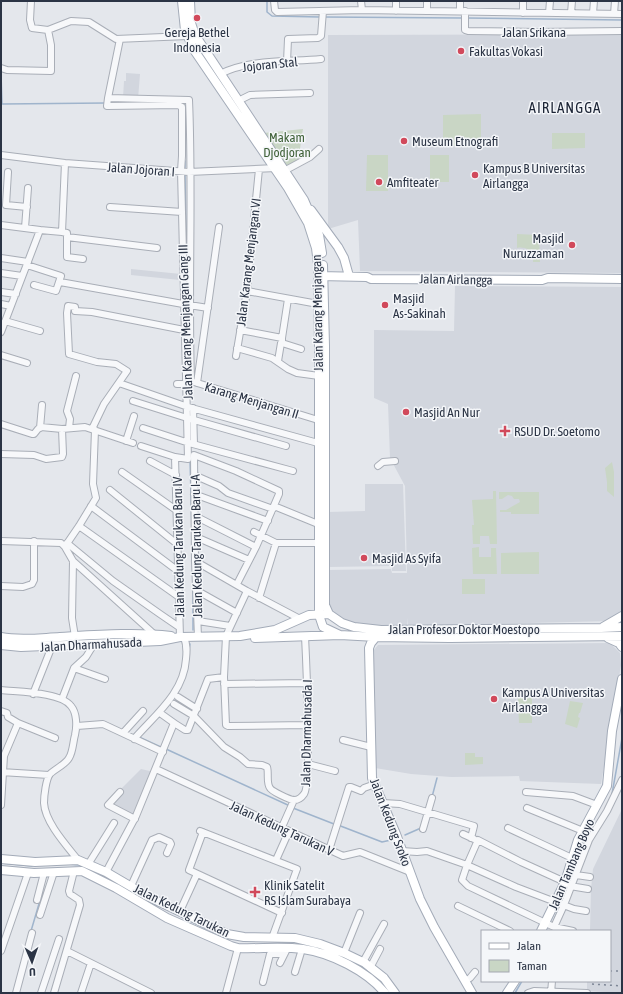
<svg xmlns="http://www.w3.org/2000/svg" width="623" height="994" font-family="'Asap Condensed',sans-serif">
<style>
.built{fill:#d2d6de}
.green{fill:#c9d6c5}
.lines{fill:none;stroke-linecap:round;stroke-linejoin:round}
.stream{stroke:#9fb4cc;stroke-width:1.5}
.minor-casing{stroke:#a9aeb7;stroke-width:8}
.major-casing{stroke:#a3abb8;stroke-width:10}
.minor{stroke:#f7f8fa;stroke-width:6}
.major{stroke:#fff;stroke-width:8}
.rail{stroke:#7d8696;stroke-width:1.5;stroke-dasharray:2 4;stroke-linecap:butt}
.poi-dot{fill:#d1495b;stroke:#f4f6f9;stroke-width:1.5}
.labels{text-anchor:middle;stroke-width:3;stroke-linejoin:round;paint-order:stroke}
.poi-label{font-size:13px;fill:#2b3445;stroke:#f4f6f9;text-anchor:start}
.street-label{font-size:13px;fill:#2b3445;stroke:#f4f6f9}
.park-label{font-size:13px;fill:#3f6138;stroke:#f4f6f9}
.quarter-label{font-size:15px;letter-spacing:1px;fill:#1d2536;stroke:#f4f6f9}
</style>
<rect width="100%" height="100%" fill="#e4e7ec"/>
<path class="built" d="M622 34V273L360 271 358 220 328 229V35Z
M126 73 140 74 138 99 123 98 124 81H126Z
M131 269 181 274 180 280 131 275Z
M455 286 622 287V614L611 621 408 626 407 618V625L354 626 336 617 329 606 328 570 391 569 392 573H407L405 486 390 458 388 404 374 398V330L454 331Z
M365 484H403L406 571H392V566L329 567 328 512 365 511Z
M610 643 620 653 621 665 601 784 520 781 519 776 451 777 411 774 375 768 373 651 378 645Z
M141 769 154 772 134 818 106 804Z
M622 809V993L587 991V981H610V931H590L591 889 593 869Z"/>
<path class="green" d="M481 114V146H443V115Z
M303 129 298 162 286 168 264 133Z
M552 133H585V148L552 149Z
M367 155H388V191H366Z
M430 155H449V182H430Z
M517 234 539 235 540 262H533C534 252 527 246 517 248Z
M612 462 614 472V497L607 491V482L605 468Z
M493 491H496L497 544H490L489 536H480V544H473L472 525H474L472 500 493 499Z
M499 492H539V514H511V512H500V510H506L520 502 519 499H514L512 496 508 495 502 499H499Z
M479 547V557H491V548H496L497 574H473L472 548Z
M539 552V574H501V553Z
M462 579H485V594H462Z
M518 698H532V723H519Z
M570 701 583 703 580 713H579L578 717 580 718 577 728 565 724Z
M465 753H475V757H483V764L465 765Z"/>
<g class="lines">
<path class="stream" d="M267 1V12L272 16 320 17
M324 17 462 18
M466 18 622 20
M1 74 2 104 106 103
M110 103 144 102
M185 161V171
M185 175 187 295
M190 460 192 531
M193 586V630
M189 650 190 644
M139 737 163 748
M166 749 290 806
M612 794 622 738
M432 797 437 778
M293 808 334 824
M338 825 382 842 391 840
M405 835 421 828
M1 863 32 866
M68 864 79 865 87 868
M96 872 118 883
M174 913 211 931
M554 920 560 906
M31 931 41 897
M376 977 386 987
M515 993 522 981"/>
<defs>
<path id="minor" d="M31 1 30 20 32 28 48 30 71 21 89 22 116 39 187 36
M274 1 275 10 277 12 362 10 622 14
M361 1 362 10
M396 11V1
M427 11V1
M460 11V1
M465 11V30L468 31 537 32 622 31
M523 13V1
M549 13 550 1
M571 13 572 1
M593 13 594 1
M614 14 615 1
M120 39 108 98 189 100C193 193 188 287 191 381
M287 62 288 39 318 38 321 36 323 11
M1 68 7 70 51 71V45L48 30
M220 74C250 59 288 62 321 59
M108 98 107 106 178 105 182 107V156L181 171 188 459 175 457 141 446
M238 101 250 95 310 93
M1 155 65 163 189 172 276 168
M284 171 310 157 319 149
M8 172 6 205 27 207
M110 207 182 212
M1 225 40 230
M25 228 28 188
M62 232 67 233V237L157 248
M67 237V257L83 259
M1 258 28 262
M27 265 61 276 56 291 34 285
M1 273 22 276
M60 282 183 304 208 308
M247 291 318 304
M1 292 16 294
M1 304 11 306
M5 321 40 331
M240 330 282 338V343L301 349
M1 332 40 230 62 232 65 163
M282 338 288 299
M237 348 272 358 288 369 297 373 319 376
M1 355 27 363
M236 356 247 291 259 169
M278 361 281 343
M194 382 318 420
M119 383 188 407 318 443
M197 383 219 227
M177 384H186
M133 401 187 418 286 446
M193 408 194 444
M1 424 32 434H34L38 429 41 427 62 429 85 427 133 443
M40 428 42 405
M69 428 70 419 67 411 76 376
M143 428 189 443 293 471
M92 429 104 404 127 371 116 364 97 362 69 354 67 313 68 306 75 307V311L92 312 184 330
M126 441 134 416
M1 454 34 455 46 459 62 457 63 454 62 429
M175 457 180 637
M150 461 176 475
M378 466 383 462 395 461
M122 472 176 510
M194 475 219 486 228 493 273 509
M110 490 177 544
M194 494 268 521
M91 506 178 571
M274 506 318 524
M195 516 256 547
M79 526 179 597
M254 532 276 543H318
M196 537 249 560
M1 541 61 543 65 547 73 561 155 635
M67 543 113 581 160 614 179 627
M66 545 79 526 96 498 93 484 95 430
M73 561 72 618 75 637
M195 561 247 591 300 619
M1 586 23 587 32 584 34 580V541
M196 590 237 613
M247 591 226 636 224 677 226 725 228 726 307 725
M259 598 276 543
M198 621 230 626
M198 637 195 561 194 455 236 471 279 491V494L256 547 237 584
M74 668 105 679
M224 684 307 683
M1 690C18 692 61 692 71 706 77 713 77 726 75 735 73 742 73 752 69 758 65 765 56 768 50 774 46 779 44 796 44 803 45 822 66 845 78 860
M33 694 52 646
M178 697 197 709
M62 699 74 668 86 657 94 644
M174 704 194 716 224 747 240 757 248 764 262 765 267 767C269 773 266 783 270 788 271 791 290 800 294 800 298 800 302 797 304 794 312 785 306 656 305 636
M1 711 7 713 8 717 18 723 55 738
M160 713 174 723
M77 726 103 724 163 752
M123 733 143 711
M134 739C155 715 184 693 186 659 187 650 187 645 184 637
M343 740 371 747
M308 764 335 771
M156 769 343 856 360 852 410 872
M1 772 49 775
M120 792 108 805 135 819
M526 792 573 796 597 805
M383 803 400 804 474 826 471 838
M1 805 4 756 18 723
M527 808 583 831
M282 827 294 800
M508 828 572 858
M423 829 432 798
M200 831 297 869 272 938
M203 832 189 870 282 913
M463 834 474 839
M329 850 349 787H351L361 791 364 788 375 784
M402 851 417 852 427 851 467 865 516 887 574 909 586 911
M276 860 289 831
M89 863 114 823
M467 865 462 880 468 886 554 927 573 931
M467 865 478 840 521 862 565 882
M106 872 136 816 174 723 185 730H188L208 679 224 677
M576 875 590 877
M131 886 152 840 159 837 170 842 171 844 167 853
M570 886 588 889
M37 900 44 873
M458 906 510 931
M180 911 197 874
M40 915 54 872
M554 927 564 905 589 840 607 811 622 780
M1 951 28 873
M67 951 151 993
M344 953 360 913
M363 962 384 924
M280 963 286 951
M370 968 380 949
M295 972 302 949
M465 981 470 978 475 972
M263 982 270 954H284
M16 993 32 933
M41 993 59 939
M54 993 80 905 79 900 70 894 69 891 74 871
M81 993 91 963
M226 993 238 948
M528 993 534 991 587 993
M551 993 552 981"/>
<path id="major" d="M182 1 185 30 194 50 288 188 308 223 316 248 318 264 319 348V615L323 627 340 635
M190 1 191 23 195 35 304 200 319 235 322 253
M311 210 338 247 344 258 349 276
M323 265 325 346V605L329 614
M319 276 367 277 371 279 542 280 548 278 622 279
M603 627 622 616
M1 637C20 641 40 638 60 637 96 635 135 632 171 636
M376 637 371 643 369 648 372 778 396 834 420 899 434 927 472 993
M255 638 340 635 376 637 450 638 622 636
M608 638 619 643 622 647
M1 645 21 647 160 641 180 637 240 636 275 630 309 615 329 614 342 623 354 627 381 630 601 628 622 627
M1 859 35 862 78 860 106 872 147 896 227 934 244 937 295 938 320 944 344 953 365 963 384 978 395 993
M1 870 34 873 82 871 116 888 167 918 231 946 238 948C259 949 281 946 303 949 331 953 367 971 385 993
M541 931 565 882 578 840 607 786 612 731 622 679
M507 993 515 981"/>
</defs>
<use href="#minor" class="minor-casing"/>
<use href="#major" class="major-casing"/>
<use href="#minor" class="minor"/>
<use href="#major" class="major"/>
<path class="rail" d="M610 971H622
M592 984 622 986"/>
</g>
<g class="poi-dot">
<circle cx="197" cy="18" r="4"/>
<circle cx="461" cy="51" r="4"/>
<circle cx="404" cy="141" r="4"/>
<circle cx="475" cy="175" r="4"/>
<circle cx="379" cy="182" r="4"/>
<circle cx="572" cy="245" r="4"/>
<circle cx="385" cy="305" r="4"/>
<circle cx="406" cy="412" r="4"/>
<path d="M503 425h4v4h4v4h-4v4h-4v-4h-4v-4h4z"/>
<circle cx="364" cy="558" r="4"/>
<circle cx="494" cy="699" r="4"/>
<path d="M253 886h4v4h4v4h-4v4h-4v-4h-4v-4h4z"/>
</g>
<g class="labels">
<g class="poi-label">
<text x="197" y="37" text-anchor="middle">Gereja Bethel<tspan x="197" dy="15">Indonesia</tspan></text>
<text x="469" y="56">Fakultas Vokasi</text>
<text x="412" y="146">Museum Etnografi</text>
<text x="483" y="173">Kampus B Universitas<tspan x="483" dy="15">Airlangga</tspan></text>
<text x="387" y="187">Amfiteater</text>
<text x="564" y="243" text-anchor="end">Masjid<tspan x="564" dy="15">Nuruzzaman</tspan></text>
<text x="393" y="303">Masjid<tspan x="393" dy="15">As-Sakinah</tspan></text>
<text x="414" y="417">Masjid An Nur</text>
<text x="514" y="436">RSUD Dr. Soetomo</text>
<text x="372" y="563">Masjid As Syifa</text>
<text x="502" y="697">Kampus A Universitas<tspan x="502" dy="15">Airlangga</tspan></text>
<text x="264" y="890">Klinik Satelit<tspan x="264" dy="15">RS Islam Surabaya</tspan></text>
</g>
<g class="street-label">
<text x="534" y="37">Jalan Srikana</text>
<text transform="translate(270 64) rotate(-6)" y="5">Jojoran Stal</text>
<text transform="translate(141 169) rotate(4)" y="5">Jalan Jojoran I</text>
<text transform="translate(248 262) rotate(-83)" y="5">Jalan Karang Menjangan VI</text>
<text transform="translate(456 279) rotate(1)" y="5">Jalan Airlangga</text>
<text transform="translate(317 313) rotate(-91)" y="5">Jalan Karang Menjangan</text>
<text transform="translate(185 322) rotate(-92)" y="5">Jalan Karang Menjangan Gang III</text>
<text transform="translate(252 400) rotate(17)" y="5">Karang Menjangan II</text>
<text transform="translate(196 546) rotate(-91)" y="5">Jalan Kedung Tarukan Baru I-A</text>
<text transform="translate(178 547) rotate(-91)" y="5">Jalan Kedung Tarukan Baru IV</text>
<text x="464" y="634">Jalan Profesor Doktor Moestopo</text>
<text transform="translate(91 644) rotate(-3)" y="5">Jalan Dharmahusada</text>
<text transform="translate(306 733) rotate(-89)" y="5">Jalan Dharmahusada I</text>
<text transform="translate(391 822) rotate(69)" y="5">Jalan Kedung Sroko</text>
<text transform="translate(282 828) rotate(25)" y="5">Jalan Kedung Tarukan V</text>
<text transform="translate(571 864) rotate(-67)" y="5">Jalan Tambang Boyo</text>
<text transform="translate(182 910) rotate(26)" y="5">Jalan Kedung Tarukan</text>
</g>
<g class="park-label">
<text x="287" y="142">Makam<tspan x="287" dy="15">Djodjoran</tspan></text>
</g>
<g class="quarter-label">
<text x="565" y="113">AIRLANGGA</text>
</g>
</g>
<rect width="623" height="994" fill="none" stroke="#2b3445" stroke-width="4"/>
<rect x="481" y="930" width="130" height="52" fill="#f4f6f9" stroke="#a4a8b1"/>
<rect x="489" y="943" width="20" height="6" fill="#ffffff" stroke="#a4a8b1"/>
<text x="517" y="950" font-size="12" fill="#2b3445">Jalan</text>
<rect x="489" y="960" width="20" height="12" fill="#c9d6c5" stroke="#a4a8b1"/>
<text x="517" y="970" font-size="12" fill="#2b3445">Taman</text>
<g transform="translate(32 962) rotate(178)" stroke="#f4f6f9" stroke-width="3" paint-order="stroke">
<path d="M0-3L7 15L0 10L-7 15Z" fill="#2b3445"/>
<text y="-6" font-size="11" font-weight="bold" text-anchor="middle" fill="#2b3445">U</text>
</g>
</svg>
